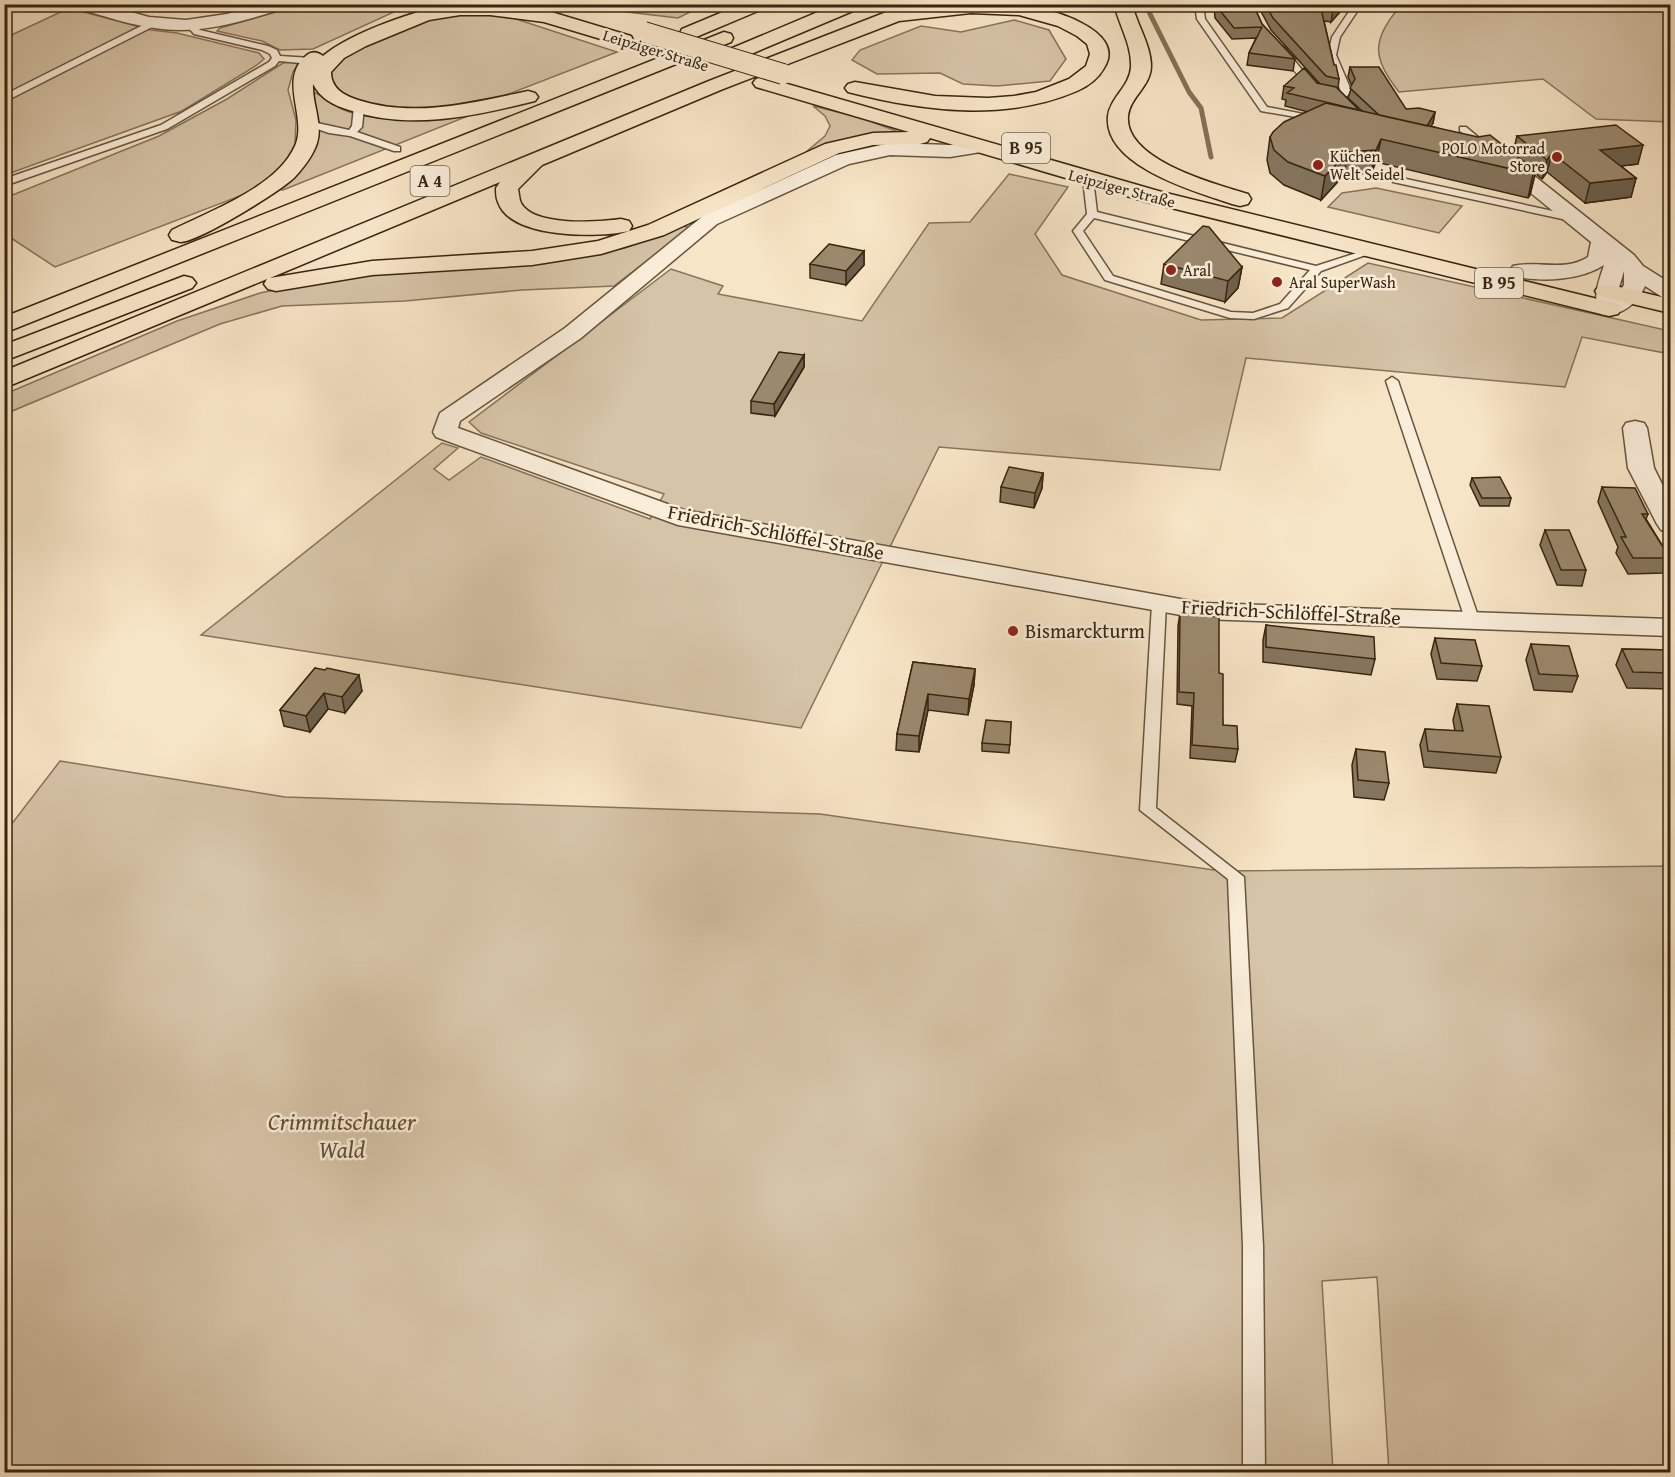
<svg xmlns="http://www.w3.org/2000/svg" width="1675" height="1477" font-family="'Gentium Book Plus',serif">
<style>
.green{fill:#d6c4a8;stroke:#86745b;stroke-width:1.5}
.lines{fill:none;stroke-linecap:round;stroke-linejoin:round}
.stream{stroke:#837157;stroke-width:5}
.lane-casing{stroke:#67553c;stroke-width:3}
.street-casing{stroke:#67553c;stroke-width:3}
.primary-casing{stroke:#37250e;stroke-width:3}
.highway-casing{stroke:#37250e;stroke-width:3}
.lane{fill:#faeedb;fill-rule:evenodd}
.street{fill:#faeedb;fill-rule:evenodd}
.primary{fill:#f7e5c7;fill-rule:evenodd}
.highway{fill:#f7e5c7;fill-rule:evenodd}
.highway-bridge-casing{stroke:#37250e;stroke-width:22;stroke-linecap:butt}
.highway-bridge{stroke:#f7e5c7;stroke-width:20}
.wall{fill:#85765f;stroke:#37250e;stroke-width:1.5}
.shaded-wall{fill:#6c604d;stroke:#37250e;stroke-width:1.5}
.building{fill:#9b896e;stroke:#37250e;stroke-width:1.5}
.poi-dot{fill:#8f2418;stroke:#faeedb;stroke-width:2}
.labels{text-anchor:middle;stroke-width:5;stroke-linejoin:round;paint-order:stroke}
.far-street-label{font-size:16px;fill:#37250e;stroke:#faeedb}
.far-poi-label{font-size:16px;fill:#37250e;stroke:#faeedb;text-anchor:start}
.shield{fill:#faeedb;stroke:#72614c;stroke-width:1.5}
.shield-label{font-size:18px;font-weight:bold;fill:#37250e}
.street-label{font-size:20px;fill:#37250e;stroke:#faeedb}
.poi-label{font-size:20px;fill:#37250e;stroke:#faeedb;text-anchor:start}
.near-park-label{font-size:24px;font-style:italic;fill:#5f4d34;stroke:#faeedb}
</style>
<rect width="100%" height="100%" fill="#f7e5c7"/>
<filter id="stains"><feTurbulence type="fractalNoise" baseFrequency=".00333" numOctaves="4"/><feColorMatrix values="0 0 0 0 .2 0 0 0 0 .09 0 0 0 0 .02 0 0 0 .5 -.17"/></filter>
<radialGradient id="worn" r=".72"><stop offset=".6" stop-color="#630" stop-opacity="0"/><stop offset="1" stop-color="#630" stop-opacity=".3"/></radialGradient>
<path class="green" d="M300 5V4L399 5 394 12 313 49 280 50 262 41 217 31 220 28Z
M605 5H704L678 18 627 12Z
M1401 5H1670V122L1596 119 1543 79 1399 92C1371 56 1372 40 1401 5Z
M69 8 151 30 177 33 259 53 264 59 257 65 182 111 5 175V38Z
M488 13 516 19 617 52 483 104 450 110 378 108 337 93 330 81V71L342 57 361 46 437 16Z
M1014 20 1049 30 1066 59 1050 81 997 86 963 84 940 73 877 74 852 60 860 50 921 26 961 32Z
M291 62 298 64 293 72 288 90 296 120 295 144 284 164 258 189 55 267 5 234V198L159 136 227 99 283 63Z
M313 93H316C325 98 334 106 344 110 380 124 427 120 464 114L468 116 283 190 276 189 303 167Z
M813 106 862 118 904 134 806 152 825 136 830 126 825 116Z
M1009 174 1068 187 1035 234 1062 275 1201 320 1282 318 1368 263 1670 331V354L1582 337 1565 387 1246 358 1220 470 939 447 801 728 201 635 442 443 458 448 434 469 449 480 481 457 650 519 664 494 481 433 469 422 671 269 723 286 718 294 862 321 929 223 970 222Z
M1376 188 1462 206 1439 233 1328 207 1342 193Z
M684 226 690 228 614 286 522 290 405 301 282 306 220 324 5 414V394L177 321 260 293 326 279 397 271 543 264 625 248Z
M60 761 285 797 820 814 1221 871 1670 866V1472H1389L1377 1277 1322 1281 1333 1472H5L4 834Z"/>
<g class="lines">
<path class="stream" d="M1145 4 1189 92 1201 108 1211 157"/>
<defs>
<path id="lane" d="M1195 4H1203L1205 19 1267 107 1319 117V121L1261 111 1197 19Z
M1354 4H1362L1340 37 1336 55 1351 90 1350 94C1322 112 1291 67 1277 49L1284 47C1298 64 1316 94 1341 92L1328 55 1332 37Z
M4 7 8 9 9 16 5 19Z
M153 20 157 23 156 25 4 102V95Z
M187 23H193L200 30 268 46 277 50 280 56 311 58 315 61 311 64 279 61 275 66 167 129 4 186V179L161 125 269 62 272 58 270 54 262 50 194 34 186 25Z
M359 104 364 107 362 127 357 132 400 147V151H394L350 136 329 133 303 124 308 121 349 130 352 126 354 107Z
M1460 127H1466L1489 146V150H1483L1460 131Z
M1088 176 1093 179 1097 212 1316 266 1372 248 1377 251 1321 271 1288 308 1254 319 1230 318 1105 280 1073 231 1087 214 1083 179ZM1094 218 1310 270 1280 304 1253 313 1231 312 1113 276 1083 231Z
M1397 177 1576 216 1581 219 1576 222 1393 182V178Z
M1392 377 1398 381 1480 622 1478 625H1468L1466 622 1386 381Z
M1159 600 1166 604 1156 808 1244 877 1263 1246 1265 1472H1243V1246L1228 879 1140 810 1152 604Z"/>
<path id="street" d="M74 4H102L149 17 186 20 227 14 261 4H288L286 8C246 20 205 34 162 29 133 26 104 16 76 8Z
M980 141 987 143 990 147 987 151 950 157 890 155 849 164 717 224 581 338 460 421 458 428 684 510 1203 603 1670 619V636L1203 619 678 525 436 437 433 432 440 413 565 328 703 216 836 155 890 143 950 145Z
M1501 153 1508 155 1634 255 1643 266 1670 283V298L1662 297 1645 286C1638 303 1620 318 1601 314 1591 299 1599 281 1604 265 1580 281 1541 282 1513 276L1510 271 1513 266C1538 260 1565 272 1588 257L1591 242 1494 163 1491 159 1494 155ZM1624 271V285L1618 293V291Z
M1635 421 1644 423 1647 428 1654 468 1670 500V532L1661 530 1657 524 1628 468 1623 428 1626 423Z"/>
<path id="primary" d="M1607 284 1670 299V313L1599 296 1595 291 1599 286Z"/>
<path id="highway" d="M455 4 521 8 528 5 631 36 633 40 631 44 624 46 544 22 490 15H460L429 20 366 46 344 58 331 72C331 88 343 95 358 100 413 118 472 103 528 91L535 93 538 97 535 101C474 116 410 131 349 110 333 105 321 99 313 84 312 104 323 123 317 143 313 156 303 168 294 178 279 192 200 241 181 242 179 242 174 240 172 240L169 235 172 230C210 211 277 187 295 146 308 117 277 79 307 55 312 51 318 52 323 56 350 33 420 8 455 4Z
M742 4H768L765 8 696 37H682L680 33 682 29Z
M837 4H863L860 8 732 62H718L715 58 718 54Z
M907 4C943 4 981 1 1019 4 1045 7 1129 29 1104 68 1098 79 1088 86 1077 91 1005 122 922 111 848 92L845 88 848 84 855 82 935 96 988 98 1014 96 1036 92 1069 79 1086 66 1090 54 1087 44 1077 36 1058 26 1019 15 971 13 899 21 723 89 542 165 518 189C519 193 519 199 521 203 534 227 598 222 621 219L629 221 632 226 629 231C599 238 510 239 498 202 496 198 496 192 496 188L500 182 270 278 372 261 532 251 598 241 648 225 825 144 873 133 909 132 756 87 753 83 756 79 763 77 1162 192 1618 304 1621 309 1618 314 1609 316 1147 202 930 138 927 142 920 144 873 145 839 153 664 235 601 254 532 265 372 275 276 291 268 289 264 284 267 279 4 388V371L709 81Z
M1114 4H1132C1137 25 1151 45 1151 66 1151 86 1130 97 1128 116 1124 160 1215 184 1248 194L1251 199 1248 204 1240 206 1232 204C1196 192 1103 166 1108 116 1110 98 1130 86 1131 67 1132 45 1119 25 1114 4Z
M724 32 731 34 733 38 731 42 4 333V317Z
M184 276 192 278 196 283 192 288 4 361V345Z"/>
</defs>
<use href="#lane" class="lane-casing"/>
<use href="#street" class="street-casing"/>
<use href="#primary" class="primary-casing"/>
<use href="#highway" class="highway-casing"/>
<use href="#lane" class="lane"/>
<use href="#street" class="street"/>
<use href="#primary" class="primary"/>
<use href="#highway" class="highway"/>
<defs>
<path id="highway-bridge" d="M644 32 783 74"/>
</defs>
<use href="#highway-bridge" class="highway-bridge-casing"/>
<use href="#highway-bridge" class="highway-bridge"/>
</g>
<path class="wall" d="M1214 4H1253L1262 24 1295 59 1293 71 1247 65 1249 53 1256 38 1232 39 1215 18Z
M1257 4H1347L1331 22 1324 21 1334 65 1339 79 1338 89 1359 111H1362L1348 98 1352 86 1348 77 1350 67 1406 109 1435 112 1433 123 1431 126 1513 153 1517 136 1638 164 1621 166 1636 178 1631 197 1585 203 1547 172 1542 179 1535 173 1530 195 1528 198 1376 162 1371 173 1344 175 1321 200 1284 185 1270 173 1267 160 1270 137 1308 112 1285 106 1286 100 1282 99 1284 86 1317 83 1320 84 1271 30Z
M864 251V265L846 285 810 278V264Z
M1164 264 1242 267 1238 288 1225 302 1161 284Z
M804 355V367L775 416 751 413V401Z
M1043 473 1042 488 1034 508 1000 502 1001 487Z
M1472 478 1511 498 1509 506H1480L1470 485Z
M1602 487 1648 514 1646 519 1670 558 1664 573 1628 574 1616 553 1618 547 1598 502Z
M1545 530 1586 570 1582 586 1557 585 1540 545Z
M1180 613 1219 673 1223 725 1238 749 1235 762 1190 758 1192 706 1177 704 1178 626Z
M1266 625 1375 659 1371 675 1263 662V640Z
M1435 638 1482 666 1477 681 1437 679 1431 654Z
M1531 644 1578 676 1572 692 1534 690 1526 660Z
M1622 649 1671 650V689L1627 688 1616 665Z
M913 662 975 669 974 685 968 715 928 710 919 752 896 750 897 734Z
M315 668 362 691 345 713 328 709 310 732 284 726 280 710Z
M1457 704 1501 757 1496 773 1424 767 1420 745 1425 729 1455 731 1453 720Z
M1011 722 1009 753 982 751V743Z
M1356 749 1389 783 1384 800 1354 797 1352 765Z"/>
<path class="shaded-wall" d="M1339 4H1347L1331 22 1333 10Z
M1435 112 1433 123 1425 137 1427 126Z
M1381 139 1376 162 1371 173 1376 150Z
M1643 145 1638 164 1595 169 1600 150Z
M1348 152 1344 175 1321 200 1325 176Z
M1552 153 1547 172 1542 179 1547 160Z
M1536 171 1530 195 1528 198 1533 174Z
M1636 178 1631 197 1585 203 1590 183Z
M864 251V265L846 285V271Z
M1242 267 1238 288 1225 302 1228 281Z
M804 355V367L775 416 774 404Z
M1043 473 1042 488 1034 508 1035 493Z
M975 669 974 685 968 715 969 699Z
M359 675 362 691 345 713 342 697Z
M324 693 328 709 310 732 306 716Z
M928 694V710L919 752V736Z"/>
<path class="building" d="M1216 4H1253L1262 24 1295 59 1249 53 1262 27 1234 28 1217 7Z
M1265 4H1339L1333 10 1321 9 1334 65H1336L1339 79 1326 76 1273 18Z
M1350 67H1379L1406 109 1419 108 1435 112 1427 126 1379 115 1350 88 1355 79Z
M1304 68 1317 83 1336 87 1359 110 1287 93 1294 88 1284 86Z
M1326 103 1478 137 1490 135 1536 171 1533 174 1381 139 1376 150 1348 152 1325 176 1288 162 1274 150 1270 137 1273 132 1284 122Z
M1616 125 1643 145 1600 150 1636 178 1590 183 1552 153 1547 160 1517 136Z
M1203 226 1209 227 1242 267 1228 281 1164 264Z
M829 244 864 251 846 271 810 264Z
M779 352 804 355 774 404 751 401Z
M1009 467 1043 473 1035 493 1001 487Z
M1500 477 1511 498H1482L1472 478Z
M1602 487 1635 488 1648 514H1642L1670 558H1633L1621 537H1626Z
M1545 530H1569L1586 570H1561Z
M1180 613 1219 617V673L1223 674V725L1237 726 1238 749 1192 745 1194 693 1179 692Z
M1266 625 1374 637 1375 659 1266 647Z
M1435 638 1475 640 1482 666 1441 663Z
M1531 644 1569 646 1578 676 1539 674Z
M1622 649 1671 650V673L1633 672Z
M913 662 975 669 969 699 928 694 919 736 897 734Z
M315 668 325 670 327 668 359 675 342 697 324 693 306 716 280 710Z
M1457 704 1489 706 1501 757 1428 751 1425 729 1463 731Z
M986 720 1011 722 1010 745 982 743Z
M1356 749 1385 752 1389 783 1358 780Z"/>
<g class="poi-dot">
<circle cx="1557" cy="157" r="6"/>
<circle cx="1318" cy="165" r="6"/>
<circle cx="1171" cy="270" r="6"/>
<circle cx="1277" cy="282" r="6"/>
<circle cx="1013" cy="631" r="6"/>
</g>
<g class="labels">
<g class="far-street-label">
<text transform="translate(656 50) rotate(17)" y="6">Leipziger Straße</text>
<text transform="translate(1122 188) rotate(15)" y="6">Leipziger Straße</text>
</g>
<g class="far-poi-label">
<text x="1545" y="154" text-anchor="end">POLO Motorrad<tspan x="1545" dy="18">Store</tspan></text>
<text x="1330" y="162">Küchen<tspan x="1330" dy="18">Welt Seidel</tspan></text>
<text x="1183" y="276">Aral</text>
<text x="1289" y="288">Aral SuperWash</text>
</g>
<g class="shield">
<rect x="1002" y="133" width="48" height="30" rx="4.5"/>
<rect x="410.5" y="166" width="39" height="30" rx="4.5"/>
<rect x="1475" y="268" width="48" height="30" rx="4.5"/>
</g>
<g class="shield-label">
<text x="1026" y="154">B 95</text>
<text x="430" y="187">A 4</text>
<text x="1499" y="289">B 95</text>
</g>
<g class="street-label">
<text transform="translate(776 532) rotate(11)" y="7">Friedrich-Schlöffel-Straße</text>
<text transform="translate(1291 612) rotate(3)" y="7">Friedrich-Schlöffel-Straße</text>
</g>
<g class="poi-label">
<text x="1025" y="638">Bismarckturm</text>
</g>
<g class="near-park-label">
<text x="342" y="1130">Crimmitschauer<tspan x="342" dy="28">Wald</tspan></text>
</g>
</g>
<rect width="1675" height="1477" fill="none" stroke="#f7e5c7" stroke-width="24"/>
<rect x="6" y="6" width="1663" height="1465" fill="none" stroke="#37250e" stroke-width="3"/>
<rect x="12" y="12" width="1651" height="1453" fill="none" stroke="#37250e" stroke-width="1.5"/>
<rect width="100%" height="100%" filter="url(#stains)"/>
<rect width="100%" height="100%" fill="url(#worn)"/>
</svg>
